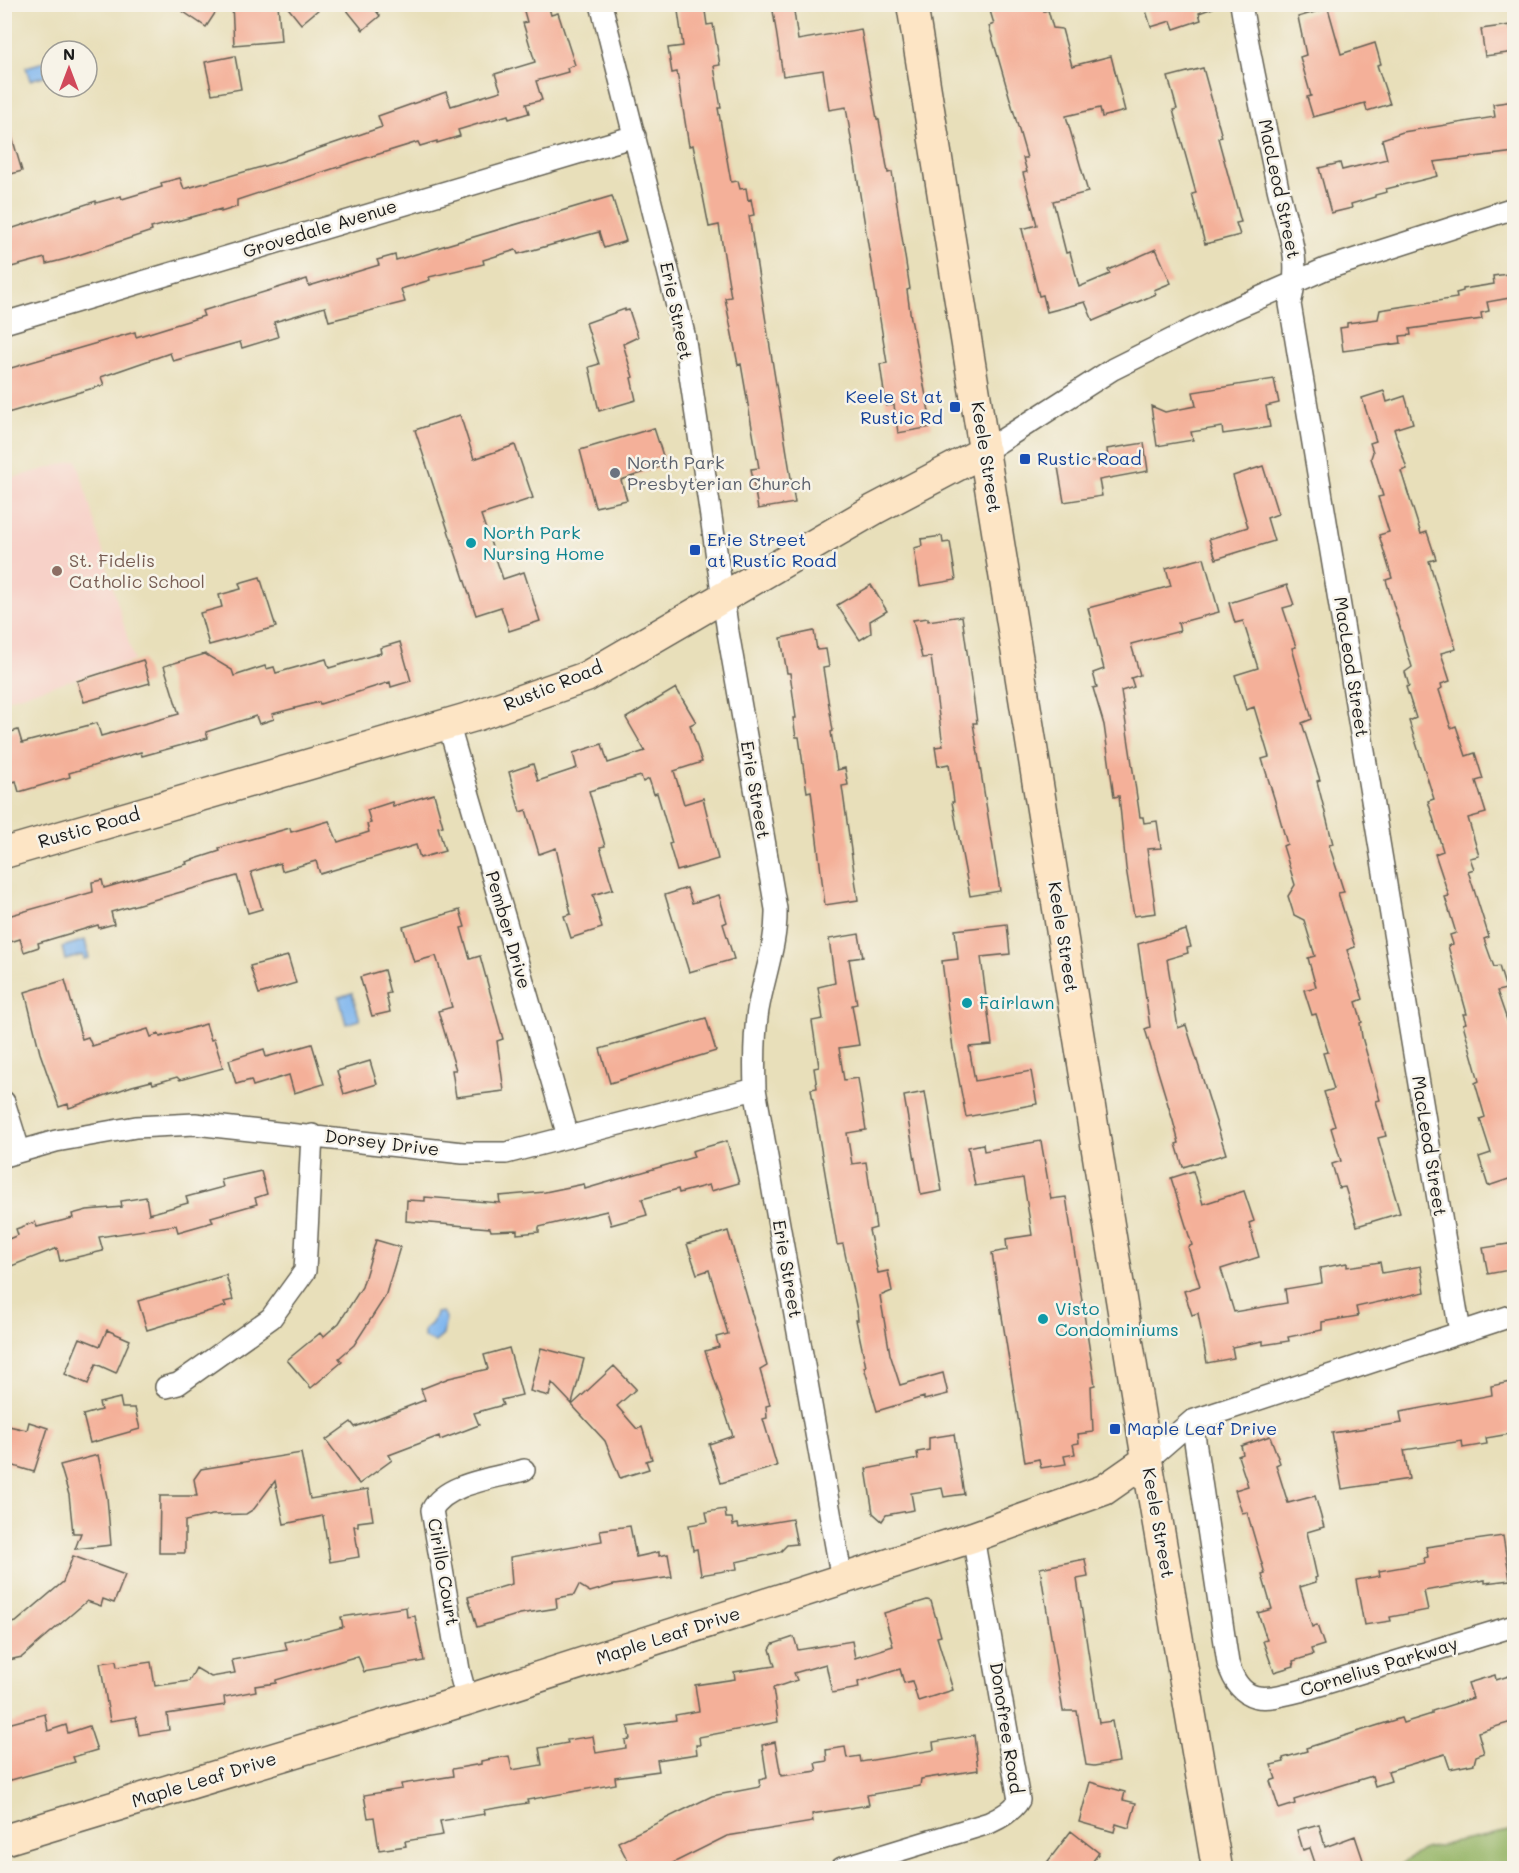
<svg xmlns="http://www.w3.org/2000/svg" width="1519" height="1873" font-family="Mali,sans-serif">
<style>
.built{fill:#f7d1c8}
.forest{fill:#97b669;stroke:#5a6942;stroke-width:1.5}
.water{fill:#7fb6ee;stroke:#4e6985;stroke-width:1.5}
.building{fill:#f4b099}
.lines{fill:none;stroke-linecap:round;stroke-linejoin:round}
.street-casing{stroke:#636053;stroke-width:24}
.secondary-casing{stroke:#636053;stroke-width:33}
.street{stroke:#fff;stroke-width:21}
.secondary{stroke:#fde5c5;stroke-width:30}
.transit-dot{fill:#1a4fb4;stroke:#f7f3e8;stroke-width:2}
.worship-dot{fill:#6b7280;stroke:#f7f3e8;stroke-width:2}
.culture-dot{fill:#0f9aa8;stroke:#f7f3e8;stroke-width:2}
.education-dot{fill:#8d6e63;stroke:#f7f3e8;stroke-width:2}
.labels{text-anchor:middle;stroke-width:5;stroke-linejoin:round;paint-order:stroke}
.street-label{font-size:18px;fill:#1c1c1c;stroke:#f7f3e8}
.transit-label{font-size:18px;fill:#164399;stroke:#f7f3e8;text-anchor:start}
.worship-label{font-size:18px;fill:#5b616d;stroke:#f7f3e8;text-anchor:start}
.culture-label{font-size:18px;fill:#0d838f;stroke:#f7f3e8;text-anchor:start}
.education-label{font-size:18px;fill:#785e54;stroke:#f7f3e8;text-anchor:start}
</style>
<rect width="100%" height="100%" fill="#f7f3e8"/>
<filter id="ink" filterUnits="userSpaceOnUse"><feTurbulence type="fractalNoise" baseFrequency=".0167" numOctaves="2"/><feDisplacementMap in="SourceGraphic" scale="12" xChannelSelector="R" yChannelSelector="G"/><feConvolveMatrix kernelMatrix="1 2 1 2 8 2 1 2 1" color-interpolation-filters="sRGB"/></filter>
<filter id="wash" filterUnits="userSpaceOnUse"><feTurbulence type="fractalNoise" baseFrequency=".008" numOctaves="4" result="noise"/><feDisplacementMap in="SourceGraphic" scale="24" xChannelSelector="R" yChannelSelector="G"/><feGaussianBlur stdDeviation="1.35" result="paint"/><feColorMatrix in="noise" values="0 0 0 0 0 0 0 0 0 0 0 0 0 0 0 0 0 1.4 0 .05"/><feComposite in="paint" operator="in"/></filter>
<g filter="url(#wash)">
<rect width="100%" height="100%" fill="#e8dfba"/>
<path class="built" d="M77 460 134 661 5 700V480Z"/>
<path class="forest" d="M1514 1830V1868H1396L1424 1849Z"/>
<path class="water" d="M51 60V74L30 80 26 67Z
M85 940 89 958 84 959 83 955 65 960 62 947Z
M352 993 360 1020 346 1024 339 997Z
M442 1312 446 1317 443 1335 435 1342 424 1338V1330L432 1323 436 1313Z"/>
<g id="blocks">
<path class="building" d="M172 4H221L206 27Z
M232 4H278L281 41 234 45Z
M285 4H325L301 24Z
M342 4H371L380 16 363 30Z
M522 4H548L551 15 558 13 575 65 567 68 568 72 536 81 542 100 526 104 529 113 509 119 508 115 458 130 460 136 437 143V141L420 146 418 142 366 158 237 200V207L221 212V209L151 228 152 231 66 259 46 264 45 258 4 269V231L96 201V203L121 196 122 199 162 187 161 183 180 178 184 189 282 161 382 127 378 116 446 92 451 106 501 91 495 74 535 62 523 23 527 22Z
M677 4H704L707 25 713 24 720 65 714 66 721 108H718L731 182 738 181 740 189 746 188 748 200 751 199 754 215 749 216 795 503 758 509 751 469 759 468 741 364 738 365 725 298 731 297 719 225 709 227 693 145 689 146 677 72 672 73 668 48 683 46Z
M772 4H793L798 40 861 29 877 119 879 120 888 173 892 172 910 289 907 290 911 319 932 427 898 433 894 405 886 406 880 364 887 363 846 107 829 110 823 70 783 76Z
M988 4H1042L1044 11 1048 10 1053 28 1062 29 1072 66 1111 56 1125 111 1102 117 1100 108 1066 116 1088 192 1053 201 1066 253 1070 252 1079 287 1110 274 1108 270 1156 249 1171 283 1154 290 1156 294 1093 321 1085 302 1047 312 1043 295 1039 296 1022 229 1037 225 1023 173 1027 172 1023 158H1027L989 26 994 24Z
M1144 4H1212L1213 8 1199 13 1201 20 1174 29 1171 21 1151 27Z
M1328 8 1341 54 1375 43 1381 64 1377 65 1390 104 1367 111 1365 103 1313 117 1307 97 1311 96 1300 57 1306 55 1298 17Z
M1510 25 1511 33H1515V52L1485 56 1481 29Z
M235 56 241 89 212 94 205 62Z
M1203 68 1222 137 1218 138 1241 222 1236 223 1240 235 1205 244 1192 194 1196 193 1173 110 1177 109 1168 77Z
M1515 101V152L1434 162 1438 176 1386 189 1387 192 1375 195V197L1351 204 1352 208 1331 213 1319 168 1340 163 1342 170 1387 159 1382 139 1403 132 1495 117 1493 104Z
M9 127 22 171 4 176V128Z
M612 196 626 241 604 248 599 232 518 254 516 250 483 260 484 264 429 277 430 280 401 289 405 302 329 321 325 307 274 322 278 337 242 348 240 342 173 361 170 353 101 377 104 385 4 414V370L135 332 136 337 204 316 202 311 307 279 309 286 379 265 377 260 395 255 396 260Z
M1515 273V297L1487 302 1489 311 1481 313 1482 319 1410 329 1411 335 1400 336 1401 343 1343 351 1340 328 1347 327V323L1378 319 1380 310 1457 298 1456 293 1463 291V289L1494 284 1493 276Z
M625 309V311L629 310 638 337 623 344 633 377 631 378 636 400 599 411 589 367 599 364 586 323Z
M1274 379 1279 403 1266 406 1270 427 1223 434 1222 427 1191 432 1193 440 1157 446 1151 406 1165 412 1196 406 1193 392Z
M1384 391 1387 402 1405 396 1413 423 1394 429 1407 469 1401 471 1421 534 1427 532 1436 559 1429 561 1456 649 1441 653 1450 681 1441 684 1442 688 1439 690 1451 728 1456 726 1466 756 1475 753 1483 779 1476 781 1486 813 1468 818 1479 856 1470 858 1474 869 1468 871 1489 937 1484 939 1494 967 1499 966 1506 989 1497 991 1515 1043V1177L1488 1186 1479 1157 1491 1153 1480 1119 1485 1117 1475 1083 1479 1081 1463 1024 1466 1023 1463 1014H1467L1448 946 1453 944 1450 935 1456 933 1445 897 1449 896 1435 854 1443 851 1428 801 1434 799 1409 721 1416 718 1406 687 1409 686 1405 672 1412 667 1386 580 1392 578 1379 535 1389 532 1378 497 1383 496 1371 458 1373 452 1370 443 1376 441 1362 398Z
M460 415 474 459 515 445 533 498 481 515 503 579 524 572 540 621 509 631 501 607 476 615 415 430Z
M654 428 666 465 621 480 627 500 595 507 580 450Z
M1144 443 1148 471 1099 480 1102 496 1064 502 1058 467 1108 459 1107 449Z
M1263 466 1278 514 1267 518 1274 541 1216 559 1209 539 1248 527 1233 476Z
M942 536 943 543 950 542 956 580 920 586 914 548 922 546 921 539Z
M1204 558 1219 612 1178 623 1180 631 1131 644 1140 675 1131 678 1134 687 1121 691 1140 817H1143L1144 823 1157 821 1161 848 1147 849 1156 913 1134 916 1126 868 1119 796 1114 797 1104 725 1093 688 1097 687 1093 673 1104 669 1088 608 1171 586 1166 568Z
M260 577 276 627 209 645 200 613 222 607 219 595 241 589 239 583Z
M871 585 887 611 870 621 871 633 860 640 837 605Z
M1287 585 1294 605 1283 608 1296 647 1292 648 1312 719 1302 723 1320 780 1317 781 1333 844 1329 845 1344 892 1338 893 1355 947 1347 950 1363 999 1356 1002 1362 1022 1360 1023 1362 1037 1380 1100 1376 1101 1386 1136 1378 1138 1400 1213 1357 1226 1345 1187 1339 1188 1332 1164 1341 1161 1331 1128 1335 1126 1324 1092 1334 1089 1323 1053 1328 1052 1316 1014 1312 1015 1304 990 1316 987 1308 958 1315 956 1304 920 1294 915 1288 896 1295 885 1283 846 1287 844 1275 801 1262 759 1269 757 1254 707 1246 710 1235 675 1258 668 1243 621 1235 623 1229 603Z
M962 616 977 723H973L1000 891 970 896 952 802H954L949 764 938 766 935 747 943 746 931 657 922 658 913 620 928 618V621Z
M814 631 817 650 826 649 829 667 823 668 833 731 831 732 837 770 845 768 848 785 842 786 858 900 825 905 811 791 807 792 799 737H796L793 718H796L790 673H787L781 638Z
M400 642 411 681 391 687 390 682 320 704 319 702 272 714 274 719 259 724 256 716 206 732 208 738 142 756 141 752 69 773 70 777 19 792 16 781 4 785V734L18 730 22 743 97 723 101 736 179 714 164 666 205 654 232 670 234 676 265 666 266 669 274 667 276 673 326 659 329 668 381 653 380 648Z
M143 660 150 683 84 702 77 681Z
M676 688 696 722 690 725 702 762 674 771 684 804 703 798 718 859 677 871 669 844 672 843 657 793 654 794 649 779 643 782 641 776 589 791 605 846 600 847 613 889 593 895 602 928 571 938 564 916 571 914 556 848 539 854 526 810 520 812 509 772 533 764 538 781 577 768 573 753 602 744 608 763 645 751 626 718Z
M434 794 443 826 438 827 445 851 420 858 416 845 320 874 316 861 282 871 280 863 251 872 262 909 248 913 237 876 111 912 114 924 99 928 98 925 38 943 39 947 24 952 20 939 4 944V917L93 892 92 882 102 880 104 888 187 864 186 862 220 851 219 848 290 828 291 832 329 821 338 842 369 832 367 824 371 823 367 810 392 802 393 806Z
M687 888 692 903 719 895 727 922 723 924 734 959 689 972 665 895Z
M460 910 465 927 461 928 470 959 480 956 503 1039 497 1041 504 1091 456 1097 452 1070H456L438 1011 452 1007 436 956 414 962 403 927Z
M1007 924 1010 954 981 957 992 1045 969 1047 975 1081 1031 1071 1037 1104 966 1117 953 1049 942 961 958 959 955 930Z
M1186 930 1191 947 1187 948 1188 953 1167 959 1178 1028 1186 1025 1226 1154 1183 1167 1176 1144 1179 1143 1173 1121 1145 1029 1150 1027 1138 944Z
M859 934 863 957 849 959 857 1004 852 1005 859 1045 839 1048 844 1080 858 1078 866 1130 847 1133 852 1164 866 1162 876 1228 869 1230 878 1273 888 1271 892 1291 880 1296 890 1354 900 1385 943 1373 948 1394 924 1400V1397L877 1411 864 1367H866L856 1320H858L857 1310 843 1244 837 1245 811 1089 817 1088 814 1068 819 1067 812 1021 823 1019 818 987 835 983 829 939Z
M288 956 296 983 259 994 250 966Z
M384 970 390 993 386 994 390 1012 372 1016 360 977Z
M65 980 82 1039 88 1037 92 1046 148 1029 151 1037 159 1034 160 1037 206 1024 211 1040 214 1039 223 1068 180 1080 177 1077 153 1084 152 1081 132 1086 69 1108 68 1104 59 1107 40 1053 25 992Z
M706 1018 716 1051 610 1083 600 1049Z
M312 1044 324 1084 294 1093 289 1075 253 1086 251 1080 236 1084 229 1060 264 1049 266 1057Z
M370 1061 377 1084 344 1094 337 1071Z
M925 1092 942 1191 921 1195 904 1096Z
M727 1141 739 1183 711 1191 709 1185 679 1193 678 1189 642 1199 647 1215 611 1225 607 1211 539 1227V1232L517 1234V1230L491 1231 490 1228 406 1221 407 1200 425 1201V1197L500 1203 499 1196 545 1192 584 1184 585 1189 694 1157 692 1151Z
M1041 1141 1051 1199 1066 1197 1095 1385 1091 1386 1093 1432 1078 1434 1079 1443 1073 1444 1075 1454 1064 1456 1066 1464 1041 1468 1039 1459 1025 1462 992 1253 1007 1250 1006 1239 1032 1235 1023 1178 975 1186 968 1147 983 1144 984 1151Z
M261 1171 267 1194 255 1198 257 1204 211 1217 213 1222 178 1232 176 1225 99 1237 103 1251 60 1261 57 1248 4 1269V1241L18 1235 16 1229 35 1222 37 1227 73 1218 72 1214 87 1210 122 1207 121 1201 146 1197 149 1214 188 1203 186 1197 223 1187 221 1180Z
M1193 1171 1203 1204 1244 1191 1254 1221 1249 1223 1259 1257 1221 1269 1234 1312 1287 1303 1285 1289 1322 1283 1320 1268 1347 1263V1267L1380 1262 1382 1273 1421 1266 1425 1292 1356 1307 1358 1316 1322 1322V1330L1288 1337 1289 1341 1263 1345V1341L1232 1347 1234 1358 1207 1363 1198 1313 1192 1315 1184 1291 1200 1286 1188 1247 1192 1245 1171 1178Z
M728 1231 767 1366 760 1370 770 1405 766 1406 767 1418 763 1419 777 1466 721 1483 709 1444 733 1436 705 1351 719 1347 716 1337 728 1334 709 1270 697 1274 687 1244Z
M376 1240 400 1247 385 1297 354 1345 339 1358 342 1362 311 1388 287 1360 320 1333 323 1337 339 1323 362 1287Z
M1515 1243V1269L1488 1274 1483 1248Z
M226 1275 233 1300 224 1302 226 1306 147 1330 138 1301Z
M107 1330 130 1340 116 1373 96 1364 88 1384 65 1374 80 1338 100 1346Z
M509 1348 522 1395 501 1400 503 1405 474 1413 479 1425 440 1440 439 1436 389 1455 392 1460 359 1484 326 1440 351 1422 355 1427 425 1400 421 1389 449 1378 488 1369 484 1355Z
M541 1348 584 1359 572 1404 552 1383 549 1396 530 1391Z
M614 1366 636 1389 617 1406 637 1429 642 1427 652 1459 646 1461 649 1469 620 1478 605 1441 572 1405Z
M1515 1381V1433L1486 1438 1487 1444 1463 1448 1462 1441 1404 1450 1409 1479 1342 1489 1332 1433 1402 1423 1400 1412 1492 1395 1491 1386Z
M120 1398 122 1408H135L140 1429 90 1443 83 1415 101 1410 99 1403Z
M29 1422 48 1428 34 1472 4 1463V1425L27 1430Z
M954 1434 964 1494 944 1497 942 1488 911 1493 914 1510 886 1515 882 1521 873 1513 866 1469 918 1459 917 1452 929 1450V1438Z
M1270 1436 1280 1463 1276 1465 1288 1503 1315 1496 1324 1527 1307 1532 1317 1577 1315 1578 1316 1582 1300 1587 1312 1627 1317 1625 1324 1645 1311 1649 1313 1655 1293 1661 1294 1666 1274 1672 1263 1641 1267 1640 1258 1613 1272 1609 1262 1575 1265 1574 1247 1512 1242 1513 1235 1490 1248 1486 1238 1456 1243 1454 1241 1446Z
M301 1453 310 1499 368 1489 373 1520 358 1522V1526H354L359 1557 330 1562 323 1516 284 1524 275 1481 254 1509 246 1514 212 1515 185 1521V1553H159L160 1496H197L194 1479 201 1469Z
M98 1455 107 1497 111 1545 75 1549 81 1533H73L69 1495 60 1465Z
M725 1509 726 1518H732L733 1525 738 1524 739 1528 792 1519 797 1544 787 1545 780 1552 736 1562 737 1569 701 1575 697 1549 693 1550 689 1525 708 1522 706 1512Z
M630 1526 636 1557 659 1552V1556L668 1554 672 1577 614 1585 590 1592 579 1585 574 1595 556 1598 557 1608 520 1614 477 1627 468 1597 512 1584 510 1557 602 1541 600 1530Z
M1503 1536 1510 1580 1485 1583V1580L1424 1591 1428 1610 1390 1617 1391 1621 1364 1625 1356 1580 1380 1576 1379 1571 1425 1563 1424 1558 1428 1557 1426 1547Z
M73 1556 125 1575 114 1603 103 1599 101 1606 87 1601 22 1657 4 1661V1625L16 1622 63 1582Z
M1085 1559 1088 1577 1077 1579 1099 1723 1112 1721 1119 1762 1094 1766 1086 1765 1077 1711H1063L1040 1568Z
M927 1600 931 1601 941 1636 937 1637 953 1690 918 1701 912 1681 904 1683 900 1669 858 1682 859 1688 832 1693 826 1664 794 1673 797 1680 773 1688 778 1722 699 1737 700 1745H696L697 1754 657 1760 659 1771 615 1777 616 1784 527 1800 528 1803 484 1810 485 1814 440 1821 443 1835 405 1841 406 1846 379 1850 374 1817 368 1818 364 1795 402 1789 401 1784 453 1776 452 1769 481 1764V1761L509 1756 512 1770 542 1765 539 1748 568 1743 567 1740 593 1736 596 1753 626 1748 625 1740 630 1739 628 1727 676 1720 675 1715 699 1711 695 1685 735 1679 734 1672 775 1666 770 1649 773 1644 794 1637 798 1650 852 1641 855 1658 893 1646 884 1613Z
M406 1607 407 1617 415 1616 424 1661 364 1672 358 1656 276 1680V1683L255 1686 256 1691 224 1697 225 1705 167 1714 169 1730 139 1735 136 1717 110 1721 100 1663 116 1661 117 1667 151 1662 155 1686 189 1681 196 1668 211 1677 235 1673 232 1660 287 1650 285 1642 343 1627 341 1617Z
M1515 1674V1721L1478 1732 1484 1753 1476 1756 1474 1764 1450 1769 1445 1754 1388 1771 1391 1781 1375 1786 1372 1776 1294 1800 1295 1804 1279 1809 1270 1781 1276 1779 1271 1765 1284 1762 1283 1758 1307 1751 1306 1748 1401 1718 1403 1723 1432 1714V1711L1473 1698 1468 1683 1495 1675 1496 1680Z
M45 1714 48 1731 66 1725 68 1733 89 1726 97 1750 73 1757 75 1762 4 1782V1725Z
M974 1735 978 1770 921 1779 920 1786 867 1795 869 1805 812 1814 813 1822 727 1836 661 1869H632L618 1842 712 1796 760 1787 759 1780 767 1778 762 1745 775 1742 781 1776 817 1771 815 1763 827 1761 826 1750 845 1747 847 1758 860 1756 861 1762 934 1750 933 1742Z
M1090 1782 1125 1792 1123 1800 1136 1803 1129 1828 1116 1824 1114 1832 1079 1822Z
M1319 1824 1325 1847 1355 1836 1366 1869H1317L1310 1848 1303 1850 1297 1830Z
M1071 1831 1099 1853 1087 1869H1042Z"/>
</g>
</g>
<g filter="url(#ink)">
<use href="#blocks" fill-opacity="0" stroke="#636053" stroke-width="1.5"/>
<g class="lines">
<defs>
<path id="street" d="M601 4 684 334 728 632 776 909C777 944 764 975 758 1010 754 1036 754 1062 755 1089L842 1580
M1241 4C1251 65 1265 124 1277 184 1287 231 1303 255 1290 304L1460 1332
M4 323 635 136
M985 451 1113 369 1227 312 1325 269 1514 208
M448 723 568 1136
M4 1102 19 1150
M4 1156 56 1141 136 1127 195 1124 463 1153H506L755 1089
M166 1387 178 1384 271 1318 305 1271 312 1135
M1192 1421 1228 1663C1241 1706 1264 1700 1300 1691L1514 1626
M1147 1460 1192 1421 1514 1315
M467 1700 459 1670 432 1510C445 1483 496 1478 524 1470
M842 1868 989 1823C1000 1818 1013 1811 1019 1800L973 1537"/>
<path id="secondary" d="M912 4 1147 1460 1217 1868
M4 853 475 716 586 677 875 509 985 451
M4 1840 467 1700 973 1537 1104 1490 1147 1460"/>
</defs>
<use href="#street" class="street-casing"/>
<use href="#secondary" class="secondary-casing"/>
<use href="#street" class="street"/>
<use href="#secondary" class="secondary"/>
</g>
</g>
<g class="transit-dot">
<rect x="949" y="401" width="12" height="12" rx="3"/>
<rect x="1019" y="453" width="12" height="12" rx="3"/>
<rect x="689" y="544" width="12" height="12" rx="3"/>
<rect x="1109" y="1423" width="12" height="12" rx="3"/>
</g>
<circle class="worship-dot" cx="615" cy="473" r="6"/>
<g class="culture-dot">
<circle cx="471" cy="543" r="6"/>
<circle cx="967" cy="1003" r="6"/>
<circle cx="1043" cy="1319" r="6"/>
</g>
<circle class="education-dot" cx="57" cy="571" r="6"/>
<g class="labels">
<g class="street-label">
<text transform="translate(1279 189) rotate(78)" y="6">MacLeod Street</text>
<text transform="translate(320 229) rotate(-17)" y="6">Grovedale Avenue</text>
<text transform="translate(676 311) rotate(78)" y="6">Erie Street</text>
<text transform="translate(986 457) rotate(81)" y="6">Keele Street</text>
<text transform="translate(1351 667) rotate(81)" y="6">MacLeod Street</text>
<text transform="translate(553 686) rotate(-22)" y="6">Rustic Road</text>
<text transform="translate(755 790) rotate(80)" y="6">Erie Street</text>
<text transform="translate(89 828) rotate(-16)" y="6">Rustic Road</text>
<text transform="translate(508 930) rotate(74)" y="6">Pember Drive</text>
<text transform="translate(1063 937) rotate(81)" y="6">Keele Street</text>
<text transform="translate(382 1143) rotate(7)" y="6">Dorsey Drive</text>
<text transform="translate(1429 1146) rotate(81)" y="6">MacLeod Street</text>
<text transform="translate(787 1269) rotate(80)" y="6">Erie Street</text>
<text transform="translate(1158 1523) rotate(80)" y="6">Keele Street</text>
<text transform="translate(443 1572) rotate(80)" y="6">Cirillo Court</text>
<text transform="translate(668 1636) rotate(-18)" y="6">Maple Leaf Drive</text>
<text transform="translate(1379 1667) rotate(-17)" y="6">Cornelius Parkway</text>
<text transform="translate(1006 1728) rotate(81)" y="6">Donofree Road</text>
<text transform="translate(204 1780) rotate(-17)" y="6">Maple Leaf Drive</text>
</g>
<g class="transit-label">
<text x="943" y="403" text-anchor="end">Keele St at<tspan x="943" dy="21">Rustic Rd</tspan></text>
<text x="1037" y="465">Rustic Road</text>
<text x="707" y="546">Erie Street<tspan x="707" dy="21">at Rustic Road</tspan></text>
<text x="1127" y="1435">Maple Leaf Drive</text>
</g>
<g class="worship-label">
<text x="627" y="469">North Park<tspan x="627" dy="21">Presbyterian Church</tspan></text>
</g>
<g class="culture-label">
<text x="483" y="539">North Park<tspan x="483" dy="21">Nursing Home</tspan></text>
<text x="979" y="1009">Fairlawn</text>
<text x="1055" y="1315">Visto<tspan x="1055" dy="21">Condominiums</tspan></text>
</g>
<g class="education-label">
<text x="69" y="567">St. Fidelis<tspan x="69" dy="21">Catholic School</tspan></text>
</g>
</g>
<rect width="1519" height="1873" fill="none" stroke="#f7f3e8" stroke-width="24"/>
<g transform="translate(69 69)"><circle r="28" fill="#f7f3e8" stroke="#9f9d96" stroke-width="1.5"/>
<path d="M0-4.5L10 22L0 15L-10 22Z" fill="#d1495b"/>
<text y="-9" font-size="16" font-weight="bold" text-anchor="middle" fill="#1c1c1c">N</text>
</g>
</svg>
